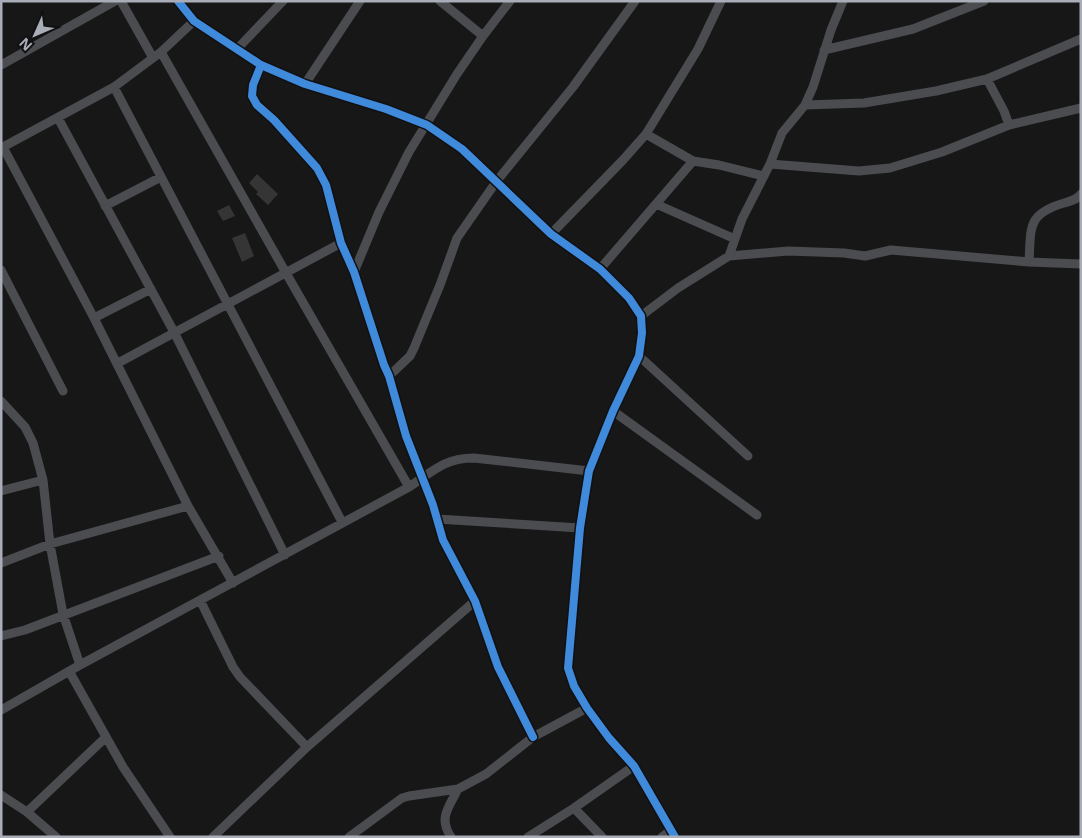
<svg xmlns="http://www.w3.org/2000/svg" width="1082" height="838" font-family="'Open Sans',sans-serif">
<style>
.building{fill:#353536}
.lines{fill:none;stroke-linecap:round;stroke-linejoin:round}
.minor{stroke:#4b4c50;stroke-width:9}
.cycleway-casing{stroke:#111113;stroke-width:11}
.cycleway{stroke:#408adc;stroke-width:8}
</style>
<rect width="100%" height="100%" fill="#171717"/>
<path class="building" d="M257 174 278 194 268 205 256 194 258 192 249 183Z
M229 205 235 216 223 221 217 211Z
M245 233 254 256 242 262 232 238Z"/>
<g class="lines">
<path class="minor" d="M121 1 153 58
M178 1 194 21 261 65 305 84 386 109 427 125 462 149 551 234 600 269 629 298 641 316 642 333 639 356 613 411 589 471 580 528 568 668 574 686 587 708 609 738 634 766 675 837
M440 1 483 36
M237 49 283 1
M824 50 913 29 984 1
M161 52 286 273 409 487
M1 65 115 1
M261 65 253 85 252 96 257 105 274 120 317 168 326 185 341 243 354 272 384 365 389 376 406 436 433 505 443 540 475 601 498 667 533 737
M987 79 1004 111 1009 125
M305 84 360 1
M114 87 342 522
M805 105 864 103 936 91 987 79 1081 39
M58 118 174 332 285 555
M646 134 693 161 719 165 763 176
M3 147 94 318 188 506 233 583
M1 148 114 87 161 52 194 21
M770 164 859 171 890 168 942 152 1009 125 1081 108
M656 204 735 239
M105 206 161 177
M551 234 623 160 646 134 698 49 721 1
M729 256 742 219 770 164 782 133 805 105 813 87 831 30 843 1
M1029 262C1031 227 1027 214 1064 203 1071 201 1077 200 1081 194
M600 269 693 161
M1 270 63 391
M354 272 379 212 409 152 457 74 483 36 510 1
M641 316 678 288 729 256 788 251 844 253 865 256 891 250 1029 262 1081 264
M94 318 151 289
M639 356 748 456
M118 363 341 243
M389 376 410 356 414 348 440 285 457 238 496 182 573 87 635 1
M1 401 25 427 33 443 43 480 50 544 63 614 80 665
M613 411 757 515
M1 491 43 480
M437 519 580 528
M1 563 50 544 188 506
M200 600 233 667 240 677 307 747
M1 636 25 630 219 556
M69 671 123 767 170 837
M1 710 80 665 409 487C433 471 445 458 474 458L589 471
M1 795 27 812 56 837
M574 808 602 837
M27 812 105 738
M213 837 307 747 475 601
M349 837 402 798 409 796 458 789 486 774 533 737 587 708
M451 837C438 818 449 807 458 789
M528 837 574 808 634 766
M662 837 671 830"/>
<defs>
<path id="cycleway" d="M178 1 194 21 261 65 305 84 386 109 427 125 462 149 551 234 600 269 629 298 641 316 642 333 639 356 613 411 589 471 580 528 568 668 574 686 587 708 609 738 634 766 675 837
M261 65 253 85 252 96 257 105 274 120 317 168 326 185 341 243 354 272 384 365 389 376 406 436 433 505 443 540 475 601 498 667 533 737"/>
</defs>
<use href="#cycleway" class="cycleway-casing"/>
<use href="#cycleway" class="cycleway"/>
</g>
<rect width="1082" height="838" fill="none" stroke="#a8adb8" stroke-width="5"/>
<g transform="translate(35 35) rotate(225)" stroke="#111113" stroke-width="4" paint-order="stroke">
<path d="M0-4L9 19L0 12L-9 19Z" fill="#a8adb8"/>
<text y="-8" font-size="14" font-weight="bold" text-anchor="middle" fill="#a8adb8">N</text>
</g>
</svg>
